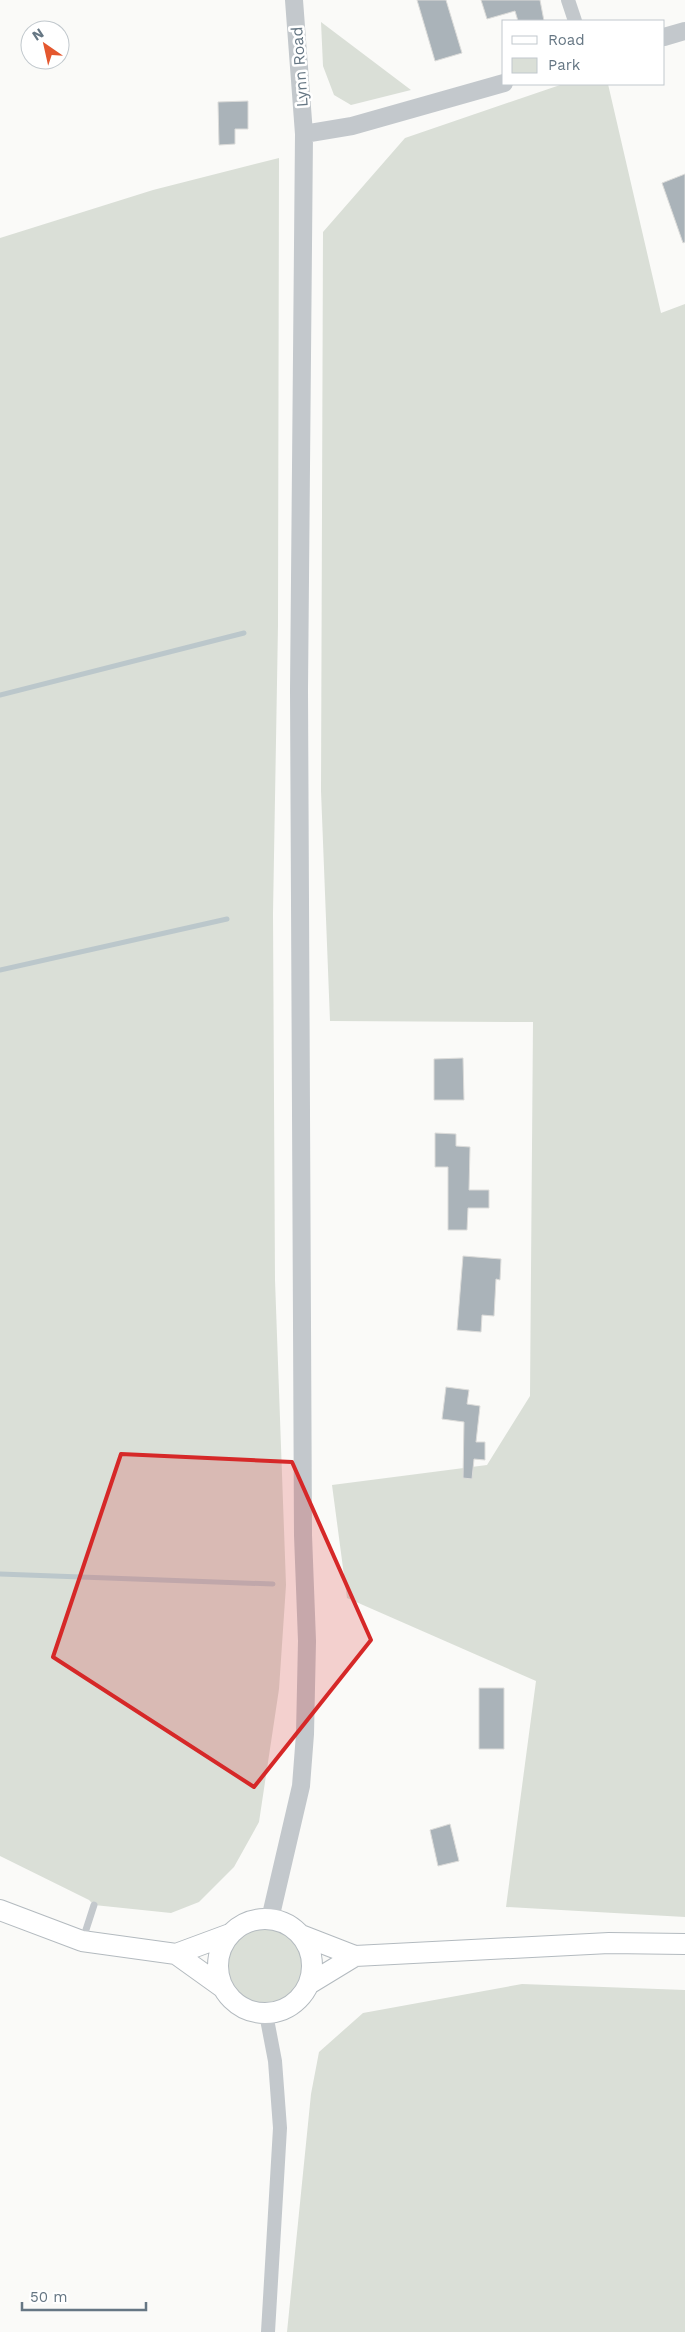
<svg xmlns="http://www.w3.org/2000/svg" width="685" height="2332" font-family="'Work Sans',sans-serif">
<style>
.green{fill:#dadfd7}
.lines{fill:none;stroke-linecap:round;stroke-linejoin:round}
.stream{stroke:#bbc7cb;stroke-width:5}
.building{fill:#aab3b9;stroke:#dcdcda}
.secondary-casing{stroke:#b3babf;stroke-width:22}
.service{stroke:#c3c8cc;stroke-width:7}
.minor{stroke:#c3c8cc;stroke-width:14}
.tertiary{stroke:#c3c8cc;stroke-width:18}
.secondary{stroke:#fff;stroke-width:20}
.marked{fill:#d62828;fill-opacity:0.2;stroke:#d62828;stroke-width:4;stroke-linejoin:round}
.labels{text-anchor:middle;stroke-width:5;stroke-linejoin:round;paint-order:stroke}
.street-label{font-size:16px;fill:#657683;stroke:#fff}
</style>
<rect width="100%" height="100%" fill="#fafaf8"/>
<path class="green" d="M321 22 411 90 351 105 334 95 323 66Z
M563 84H608L661 313 685 304V1917L506 1907 536 1681 347 1598 332 1485 487 1465 530 1396 533 1022 330 1021 321 791 323 232 405 138Z
M279 158 278 625 273 914 275 1280 286 1585 279 1689 259 1822 234 1867 199 1902 171 1913 94 1905 89 1900 0 1856V238L153 190Z
M227 1965a38 38 0 1 1 76 0a38 38 0 1 1-76 0Z
M522 1984 685 1990V2332H287L311 2094 319 2052 363 2013Z"/>
<g class="lines">
<path class="stream" d="M0 695 244 633
M0 970 227 919
M0 1574 273 1584"/>
</g>
<path class="building" d="M417 0H446L462 53 435 61Z
M481 0H540L544 21H518L515 11 487 19Z
M248 101V129H235V144L219 145 218 102Z
M685 174V242L683 243 662 183Z
M463 1058 464 1100H434V1059Z
M435 1133 456 1134V1146L470 1147 469 1190H489V1208H468L467 1230H448V1167H435Z
M463 1256 501 1259 500 1280 496 1279 494 1316 482 1315 481 1332 457 1330Z
M446 1387 469 1390 467 1404 480 1406 476 1442H485V1460L474 1459 472 1479 463 1478 464 1422 442 1419Z
M479 1688H504V1749H479Z
M450 1824 459 1861 438 1866 430 1830Z"/>
<g class="lines">
<defs>
<path id="secondary" d="M0 1910 82 1941 176 1954 222 1987
M218 1966a47 47 0 1 1 94 0a47 47 0 1 1-94 0Z
M301 1935 355 1956 609 1943 685 1944
M176 1954 230 1934
M309 1984 355 1956"/>
</defs>
<use href="#secondary" class="secondary-casing"/>
<path class="service" d="M83 1939 94 1905"/>
<path class="minor" d="M568 0 575 21
M266 2014 275 2061 280 2128 268 2332"/>
<path class="tertiary" d="M664 37 685 31
M304 134 352 126 504 83
M270 1919 301 1786 305 1734 307 1641 303 1535 299 690 304 134 294 0"/>
<use href="#secondary" class="secondary"/>
</g>
<path class="marked" d="M121 1454 292 1462 371 1640 254 1787 53 1657Z"/>
<g class="labels">
<g class="street-label">
<text transform="translate(299 67) rotate(-94)" y="6">Lynn Road</text>
</g>
</g>
<rect x="502" y="20" width="162" height="65" fill="#ffffff" stroke="#c1c8cd"/>
<rect x="512" y="36" width="25" height="8" fill="#ffffff" stroke="#c1c8cd"/>
<text x="548" y="45" font-size="15" fill="#657683">Road</text>
<rect x="512" y="58" width="25" height="15" fill="#dadfd7" stroke="#c1c8cd"/>
<text x="548" y="70" font-size="15" fill="#657683">Park</text>
<g transform="translate(45 45) rotate(326)"><circle r="24" fill="#ffffff" stroke="#c1c8cd"/>
<path d="M0-4L9 19L0 12L-9 19Z" fill="#e4572e"/>
<text y="-8" font-size="14" font-weight="bold" text-anchor="middle" fill="#657683">N</text>
</g>
<path d="M22 2302v8h124v-8" fill="none" stroke="#657683" stroke-width="2.5"/>
<text x="30" y="2302" font-size="15" fill="#657683" stroke="#ffffff" stroke-width="4" paint-order="stroke">50 m</text>
</svg>
